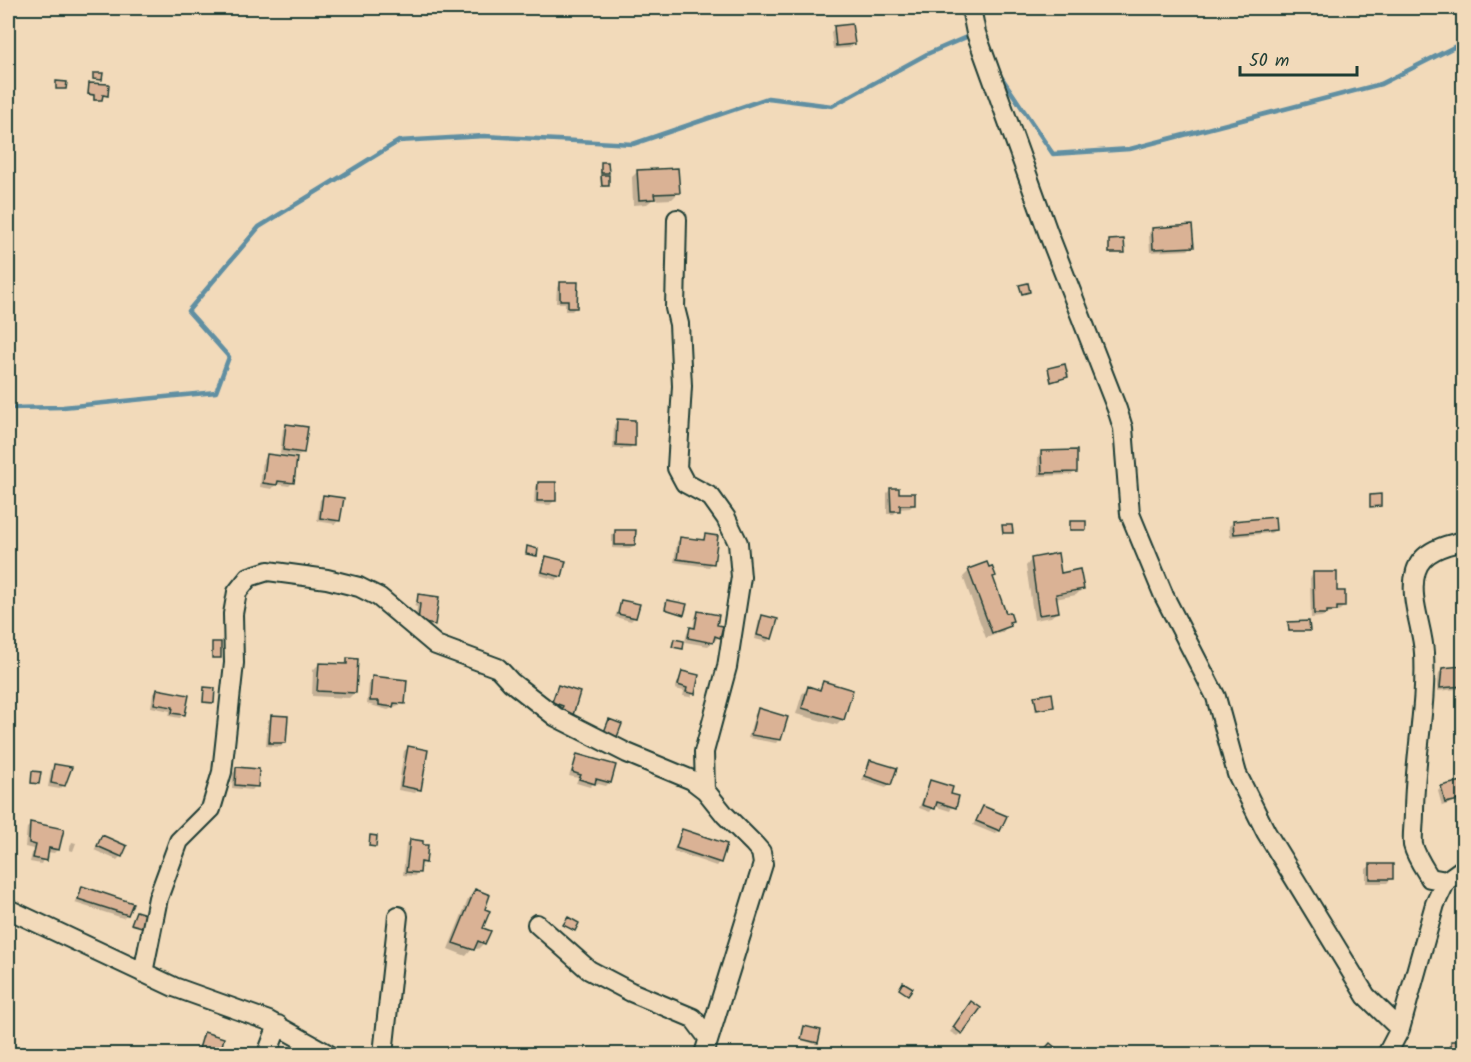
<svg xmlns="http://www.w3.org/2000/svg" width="1471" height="1062" font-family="Kalam,sans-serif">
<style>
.shadow{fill:#0003}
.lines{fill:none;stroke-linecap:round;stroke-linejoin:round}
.stream{stroke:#618fa2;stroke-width:4.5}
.building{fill:#dab295;stroke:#1f3d34;stroke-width:1.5}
.minor-casing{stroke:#1f3d34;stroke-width:22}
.minor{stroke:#f2daba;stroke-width:18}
</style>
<rect width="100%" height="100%" fill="#f2daba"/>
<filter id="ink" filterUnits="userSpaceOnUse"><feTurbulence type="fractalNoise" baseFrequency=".0167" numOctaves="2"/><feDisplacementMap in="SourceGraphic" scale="12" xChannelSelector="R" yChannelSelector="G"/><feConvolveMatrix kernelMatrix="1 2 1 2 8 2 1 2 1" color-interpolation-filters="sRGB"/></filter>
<g filter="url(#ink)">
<path class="shadow" d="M422 8H450V11L446 15 422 16Z
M835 28 853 44 849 48 833 49 831 32Z
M89 84 106 95 101 96 99 101H93V96L87 95Z
M601 164 607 172 603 176 606 187H601L600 178 604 174H600Z
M638 171 678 193 672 199 652 200 647 204 633 205 632 177Z
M1153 229 1192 246 1188 250 1150 252 1149 233Z
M1109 241 1124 252 1108 254Z
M561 284 576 307 572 311H565V303H556L557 287Z
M1048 370 1067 377 1050 382Z
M617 421 633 445 629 449H613L614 425Z
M287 425 303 452 299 456 280 454 283 429Z
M1042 452 1075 472 1071 475 1038 476V456Z
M267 456 293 482 289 486 276 484 272 489 260 487 263 460Z
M539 484 554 501 550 505 534 504 535 487Z
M891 489 898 495 914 504 910 508 898 509 894 514H887V493Z
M324 496 339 520 335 524 317 521 320 500Z
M1070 522 1085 529 1069 531Z
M1233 523 1275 530 1271 533 1230 537 1229 526Z
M616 531 634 545 630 549 612 548V535Z
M705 536 712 563 709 567 674 562 677 542 681 538 701 541Z
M546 558 560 576 556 580 539 575Z
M1032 559 1082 589 1076 595 1055 599 1058 611 1051 617 1034 620 1026 566Z
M988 569 994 576 992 578 1005 615 1011 620 1003 632 986 638 963 577 969 571Z
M1314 574 1336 592 1343 607 1340 610 1321 617 1311 618 1310 578Z
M418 596 434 624 430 628 415 626 417 607 414 606Z
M621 601 635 617 631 621 615 617Z
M666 603 685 605 683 615 665 610Z
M699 613 715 626 719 637 708 646 685 642 687 633 693 629 695 617Z
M763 617 771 638 767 642 755 639 759 620Z
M1289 624 1308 630 1288 632Z
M348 660 355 692 349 698 312 696 313 670 319 664 342 666Z
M1443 669 1462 685 1458 689 1437 691 1439 673Z
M682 672 693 694 690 697 683 696 684 691 675 689Z
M372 678 403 703 388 710 367 704 369 682Z
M824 683 843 719 837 725 796 714 802 694 808 688 817 691Z
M558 686 572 714 568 718 549 706Z
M204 689 213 702 211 704 202 703Z
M157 690 183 714 180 718 169 716 170 711 151 707 153 694Z
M1035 697 1053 707 1035 711Z
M759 710 779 739 776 743 748 738 755 714Z
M272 717 284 743 281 747 266 746 268 720Z
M408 748 419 789 415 793 398 790 404 751Z
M577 756 610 782 606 786 594 783 590 787 576 783 578 778 569 776Z
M870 762 890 784 886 788 862 780Z
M54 766 64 785 60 789 48 787 51 770Z
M237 769 256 786 252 790 232 788 233 773Z
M930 782 949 795 957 797 950 811 934 806 930 812 919 808Z
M1461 783 1464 799 1442 806 1438 791 1442 787Z
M983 807 999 830 995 834 973 825Z
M31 824 58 849 54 853 47 852 41 864 30 862 33 849 25 847 27 828Z
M683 831 720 862 716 866 673 851Z
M102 837 121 856 117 860 94 850Z
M410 841 425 862 419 866 415 876 403 875 406 844Z
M72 842 76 843 73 851 69 850Z
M1370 866 1391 879 1387 883H1366V869Z
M83 888 127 914 123 918 75 903Z
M475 891 483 909 481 929 484 943 478 949 473 948 466 956 448 949 469 897Z
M968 1007 961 1033 957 1036 950 1032Z
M803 1029 817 1042 815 1044 801 1040Z
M204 1034 222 1039 218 1054 196 1053Z
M1452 1042 1464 1043V1054H1448V1046Z"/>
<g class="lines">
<path class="stream" d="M1000 75 1053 154 1130 149 1381 84 1464 42
M8 408 63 407 216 392 229 357 188 311 259 227 399 141 484 136 633 144 768 98 832 106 927 54 971 35"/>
</g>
<path class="building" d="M425 8H451L452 11 426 13Z
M852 24 855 44 836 46 834 26Z
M93 73H103L102 80 93 79Z
M56 81 67 82 66 89H56Z
M89 83 109 84 108 96 103 95 102 100H94V95L88 94Z
M601 162H608L609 173H601Z
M678 168 680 193 654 194 655 199 639 200 637 170Z
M601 175H609V186H602Z
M1192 225 1194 247 1153 249 1152 228Z
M1124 239 1125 253H1109V240Z
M560 282H578L577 308H568V300H560Z
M1028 283 1030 292 1022 294 1019 285Z
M1065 364 1068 377 1051 382 1048 368Z
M617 419 635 420V446L616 445Z
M286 424 308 427 304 453 283 450Z
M1077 450V472L1042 473 1041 451Z
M267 454 297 458 294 483 278 481 277 485 263 483Z
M538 482H556V501H537Z
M890 488H899V493H915V505H900V511H891Z
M1381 494V506L1370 507V495Z
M323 495 344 498 340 521 320 518Z
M1275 517 1276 530 1234 534 1233 521Z
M1070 521H1086V530H1070Z
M1002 525H1012L1013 533H1003Z
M615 530H636L635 545H615Z
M705 534 718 536 714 564 677 559 680 537 704 540Z
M527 546 538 549 537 556 526 554Z
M1058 553 1061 573 1080 569 1084 589 1056 594 1059 612 1039 615 1031 558Z
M546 556 566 561 562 577 542 572Z
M987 562 989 567 992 566 996 576 993 577 1006 613 1010 612 1013 621 1009 622 1011 626 992 633 968 569Z
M1313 572H1337V591H1345V607H1337V611H1327V614H1314Z
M418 594 439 597 435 625 418 622 420 604 417 603Z
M621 600 640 604 636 618 618 614Z
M667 600 687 604 684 615 665 609Z
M698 611 719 615 717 625 723 626 720 638 715 636 713 643 688 638 690 627 695 628Z
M762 615 778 619 772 639 757 635Z
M1309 621 1310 631H1289L1288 622Z
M674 639 684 641 683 649 672 647Z
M212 642H221V658H212Z
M347 658 358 659 356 693 317 691 319 663 347 664Z
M1462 666 1464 686 1440 688 1442 668Z
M682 671 699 675 695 694 686 692 687 688 678 685Z
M372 676 407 680 405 704 394 703 393 707 379 705V701H370Z
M823 681 853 690 844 720 802 708 808 686 820 690Z
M558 685 580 692 573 715 561 711 563 706 552 702Z
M204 687 215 688 214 703 203 702Z
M157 689 189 695 185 715 172 713 173 707 154 704Z
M1052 693 1054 707 1037 710 1034 696Z
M758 708 788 717 781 740 751 735Z
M271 715 288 716 286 743H269Z
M609 719 622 724 617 737 604 732Z
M408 746 428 750 421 790 401 786Z
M577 754 616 765 611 783 596 779 595 784 579 779 581 775 572 772Z
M870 760 897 768 891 785 865 776Z
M54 764 72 767 65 786 51 783Z
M236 767 259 769 258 787 235 785Z
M32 771 41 772 39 784 31 783Z
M930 780 953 787 951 794 959 796 956 808 937 802 935 809 922 805Z
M1462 781 1464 799 1445 803 1441 786Z
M983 806 1007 816 1000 831 976 821Z
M30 822 64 829 59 850 49 848 47 861 33 858 36 845 29 843Z
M682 829 727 844 721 863 676 848Z
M102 835 127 846 122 857 97 846Z
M370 835 377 836 376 847 369 846Z
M410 839 423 841V845H428L426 863 421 862 420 873 406 872Z
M1370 864H1393V879H1370Z
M82 886 133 903 128 915 78 899Z
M475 889 490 895 485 909 490 911 483 928 491 931 485 944 478 941 474 950 453 943Z
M136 911 146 914 142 927 131 924Z
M568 917 579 923 575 931 563 925Z
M903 982 913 988 908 995 899 989Z
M971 1001 981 1008 962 1034 953 1027Z
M804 1026 821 1030 818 1043 801 1039Z
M204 1032 224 1038 220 1054 199 1049Z
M1451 1041H1464V1054H1451Z
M1050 1043 1063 1054H1040Z"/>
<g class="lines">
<defs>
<path id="minor" d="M971 8 976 33 1049 235 1117 409 1123 428 1130 514 1164 596 1216 697 1237 774 1266 832 1366 996 1400 1029
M677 219 675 308 679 324 682 386 677 468 685 483 711 497 726 518 738 543 741 577 727 667 704 752 705 790
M1446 881 1430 878C1424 868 1416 857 1413 845 1412 836 1414 823 1414 813 1414 759 1427 707 1424 653 1423 628 1408 597 1416 571 1422 551 1445 545 1464 541
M8 909 174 987 269 1021 328 1054
M537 924 589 970 631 992 693 1018 708 1038
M143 973 158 898 179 841 211 809 222 772 234 663 233 614 237 592 249 577 268 571 327 579 359 587 379 597 436 645 498 668 511 682 556 717 627 753 692 780 705 790 725 815 754 844 761 852 763 864 704 1054
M267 1054 278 1025
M383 1054 398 916
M1387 1054 1400 1029 1435 904 1446 881 1464 868"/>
</defs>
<use href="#minor" class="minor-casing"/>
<use href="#minor" class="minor"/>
</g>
</g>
<rect width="1471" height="1062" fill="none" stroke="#f2daba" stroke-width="30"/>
<rect x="15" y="15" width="1441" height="1032" fill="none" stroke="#1f3d34" stroke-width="2" filter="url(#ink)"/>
<path d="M1240 66v9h117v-9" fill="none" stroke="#1f3d34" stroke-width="3"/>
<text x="1249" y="66" font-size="18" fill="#1f3d34" stroke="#f2daba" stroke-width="4.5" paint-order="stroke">50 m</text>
</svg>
